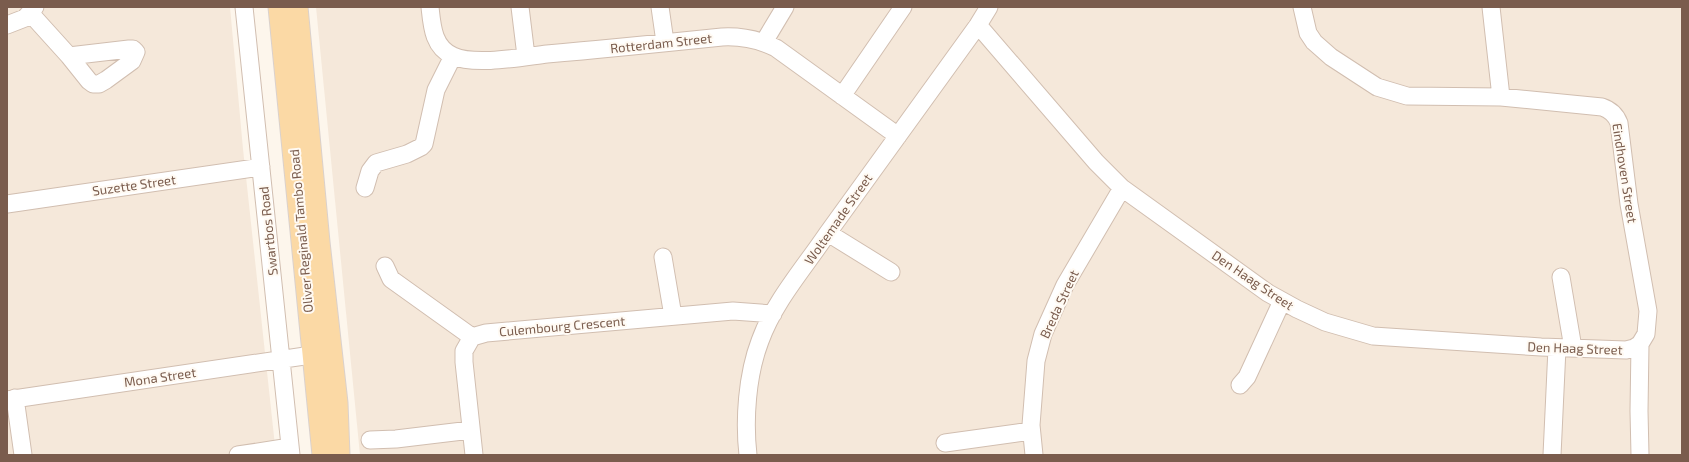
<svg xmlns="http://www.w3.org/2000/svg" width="1689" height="462" font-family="'Exo 2',sans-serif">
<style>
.residential{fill:#f5e8da}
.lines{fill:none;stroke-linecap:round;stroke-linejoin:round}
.minor-casing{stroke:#d1beb0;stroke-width:19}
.major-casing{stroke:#dad1cd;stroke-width:23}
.minor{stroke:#fff;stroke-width:17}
.major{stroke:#fbd9a5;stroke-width:21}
.labels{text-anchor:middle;stroke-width:4;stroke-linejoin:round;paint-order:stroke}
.street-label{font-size:13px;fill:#7a5c4d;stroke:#fffaf3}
</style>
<rect width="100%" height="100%" fill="#fdf6ec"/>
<path class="residential" d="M7 7H230L243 149 276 455H7Z
M316 7H1682V455H360Z"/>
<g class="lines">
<defs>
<path id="minor" d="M244 7 291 455
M430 7C432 26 433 47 453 56 475 66 522 57 547 54 605 49 664 43 722 37 742 36 758 39 776 48L898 136
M520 7 526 56
M660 7 665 42
M1491 7 1501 97
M31 14 69 56 89 81 93 84H99L106 80 132 61 136 52 133 49H129L69 56
M7 25 25 18 35 7
M978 25 1096 162 1122 188 1268 293 1297 309 1325 322 1373 336 1541 347 1626 350 1634 348 1640 344 1646 334 1648 311 1629 204 1619 123C1616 115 1611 110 1602 107L1501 97 1407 96 1377 87 1331 57 1314 42 1308 33 1302 7
M764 42 785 7
M842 96 903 7
M365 188 370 171 376 163 407 154 421 147 424 144 436 90 453 56
M7 204 261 167
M828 233 891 272
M663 257 673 316
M385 266 391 279 472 337
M1561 277 1573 348
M1640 344 1639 411 1640 455
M1240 385 1247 377 1282 301
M15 398 23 455
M7 400 325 353
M370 440 396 439 471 430
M945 443 1031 431
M238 455 290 447
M474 455 464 362V351L472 337 486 333 733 311 773 314
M748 455C744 420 747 375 760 341 774 302 804 268 827 234 877 164 928 95 978 25L989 7
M1034 455 1031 425 1036 361 1043 334 1065 285 1122 188
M1552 455 1557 348"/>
<path id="major" d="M279 7 323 455
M297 7 319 242 337 403 339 455"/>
</defs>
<use href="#minor" class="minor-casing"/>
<use href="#major" class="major-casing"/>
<use href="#minor" class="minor"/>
<use href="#major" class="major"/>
</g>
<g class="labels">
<g class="street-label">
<text transform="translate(661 43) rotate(-6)" y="5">Rotterdam Street</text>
<text transform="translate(1625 173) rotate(81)" y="5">Eindhoven Street</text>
<text transform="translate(134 185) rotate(-8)" y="5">Suzette Street</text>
<text transform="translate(838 219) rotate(-55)" y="5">Woltemade Street</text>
<text transform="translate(268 231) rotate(-96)" y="5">Swartbos Road</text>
<text transform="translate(301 231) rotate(-95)" y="5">Oliver Reginald Tambo Road</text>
<text transform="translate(1253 280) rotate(34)" y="5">Den Haag Street</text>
<text transform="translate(1059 304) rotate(-65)" y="5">Breda Street</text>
<text transform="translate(562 326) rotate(-5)" y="5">Culembourg Crescent</text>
<text transform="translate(1575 348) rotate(2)" y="5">Den Haag Street</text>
<text transform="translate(160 377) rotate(-8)" y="5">Mona Street</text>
</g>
</g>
<rect width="1689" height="462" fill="none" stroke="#7a5c4d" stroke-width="16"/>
</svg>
